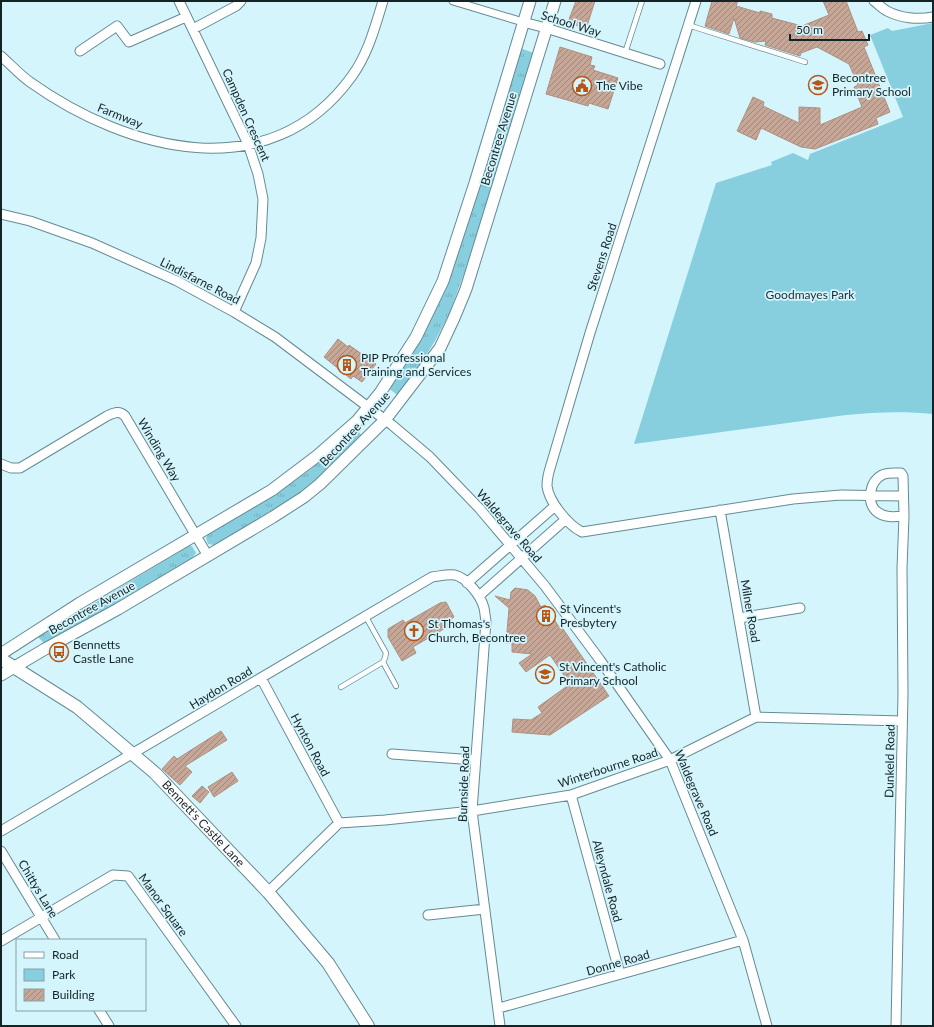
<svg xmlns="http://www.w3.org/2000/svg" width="934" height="1027" font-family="Lato,sans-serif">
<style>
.grass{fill:url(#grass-tufts)}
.park{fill:#87cedf}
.building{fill:url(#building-hatch);stroke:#af9080}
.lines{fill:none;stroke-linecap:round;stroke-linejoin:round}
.service-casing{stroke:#658a93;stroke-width:6}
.pedestrian-casing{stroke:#658a93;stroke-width:9}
.minor-casing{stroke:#658a93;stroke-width:11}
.tertiary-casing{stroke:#658a93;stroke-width:13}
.secondary-casing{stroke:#658a93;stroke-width:14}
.service{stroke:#fff;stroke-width:4.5}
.pedestrian{stroke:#fff;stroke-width:7}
.minor{stroke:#fff;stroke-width:9}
.tertiary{stroke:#fff;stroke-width:11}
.secondary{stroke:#fff;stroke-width:12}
.labels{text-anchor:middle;stroke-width:3.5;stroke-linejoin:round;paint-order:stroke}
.street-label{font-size:12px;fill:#142326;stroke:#d5f5fd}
.poi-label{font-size:12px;fill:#142326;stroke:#d5f5fd;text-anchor:start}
.park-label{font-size:12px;fill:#182d33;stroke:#d5f5fd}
</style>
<defs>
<pattern id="grass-tufts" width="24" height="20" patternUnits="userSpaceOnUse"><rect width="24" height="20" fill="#87cedf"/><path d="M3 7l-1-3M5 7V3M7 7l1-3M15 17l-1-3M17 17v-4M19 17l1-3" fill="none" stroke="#74b1bf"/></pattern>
<pattern id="building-hatch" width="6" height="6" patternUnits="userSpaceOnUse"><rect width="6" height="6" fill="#c6a696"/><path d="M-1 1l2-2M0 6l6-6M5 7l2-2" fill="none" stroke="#a0877a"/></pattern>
</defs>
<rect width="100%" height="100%" fill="#d5f5fd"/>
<path class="grass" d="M520 48 534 53 465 271 449 314 435 341 412 377 399 396 388 388 418 343 441 298 465 232Z
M354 428 364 437 322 477 296 496 220 542 214 545 208 544 206 538 208 534 279 492 311 469Z
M189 546H192L196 553 192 558 65 633 44 643 38 637Z"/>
<path class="park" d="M933 23V414C904 411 875 412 846 415L634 444 716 183 772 165 771 162 793 153 808 160 810 154 903 117 870 35 888 28 892 31Z"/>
<path class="building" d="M576 1H595L586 29 568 22Z
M712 1H738L736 6 760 13V11L772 14V18L802 26 829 15 823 1H846L858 32 862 31 868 45 864 47 890 112 876 118 878 124 815 149 801 147 761 128 756 140 737 131 753 97 764 102 763 106 799 123V107L820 108V125L862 107 854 87 858 85 849 64 817 47 801 53 800 56 765 45 766 41 755 42 740 38 734 18 729 34 705 26Z
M560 47 592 57 590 65 595 66 593 70 618 78 608 109 589 103 588 106 546 94Z
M338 339 348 347 349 345 376 364 362 382 353 376 351 379 324 357Z
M515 588 528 590 535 596 541 607 545 605 559 627 561 626 609 696 550 735 512 732 513 719 531 720 542 713 538 707 570 684 550 655 526 672 519 663 532 654 512 652V643H506L509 608 495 596 510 600 511 592Z
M446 602 454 617 450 620 451 622 448 624 449 626 413 647 416 653 402 661 388 637V629L403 620 405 623 440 603Z
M221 731 227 740 185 766 192 772 180 785 162 769 174 756 177 759Z
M232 772 238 781 214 797 208 787Z
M202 786 209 792 200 803 192 796Z"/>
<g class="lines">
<defs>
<path id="service" d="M688 25 805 62
M625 53 642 1
M383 662 396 686
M341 687 383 662 385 658 386 653 366 617"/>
<path id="pedestrian" d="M453 1 523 22"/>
<path id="minor" d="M179 1 248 144 258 174 263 199 261 238 256 263 234 312
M696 1 590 333 551 465C549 471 547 479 547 486 549 502 568 525 582 532L793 499 841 495 903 496
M874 1C878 4 882 8 887 11 900 18 918 20 933 17
M523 22 546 28 660 64
M193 29 236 6 241 1
M80 51 117 26 129 42 186 17
M1 56C10 64 20 75 30 82 127 151 270 190 352 76 368 54 375 27 383 1
M1 214 30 221 92 243 177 281 234 312 275 337 392 425 430 457 479 508 545 586 600 660 670 760 743 940 767 1026
M1 464 11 468H20L107 416C114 413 119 410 125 416L208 556
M720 510 756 717
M467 583 555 506
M479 596 566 519
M739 618 800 608
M261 678 339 823
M392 754 475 760
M571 795 620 974
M1 831 432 577C440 576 447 574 455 575 467 578 481 596 484 608 485 612 485 616 486 621L472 811 500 1026
M1 851 55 940
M268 892 339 823 385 820 472 811 571 795 670 760 756 717 902 721
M428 915 485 909
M1 941 113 875 128 876 236 1026
M499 1008 743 940
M99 1010 109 1026
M896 1026 903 694 902 568 904 516 903 476 901 473C895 473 887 472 882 475 870 481 866 501 876 511 884 518 894 517 904 516"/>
<path id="tertiary" d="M1 654 80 603 272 490 317 456 357 421 380 393 416 337 443 281 475 183 530 1
M1 675 45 649 118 609 273 517 304 497 320 484 385 420 421 373 440 348 454 318 466 289 555 1"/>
<g id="secondary">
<path id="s1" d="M1 659 77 707 155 773 268 892 328 963 368 1026"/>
</g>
</defs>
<use href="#service" class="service-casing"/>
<use href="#pedestrian" class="pedestrian-casing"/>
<use href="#minor" class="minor-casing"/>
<use href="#tertiary" class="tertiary-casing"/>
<use href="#secondary" class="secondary-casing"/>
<use href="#service" class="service"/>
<use href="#pedestrian" class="pedestrian"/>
<use href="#minor" class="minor"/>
<use href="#tertiary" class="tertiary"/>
<use href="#secondary" class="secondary"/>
</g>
<defs>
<symbol id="school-ring" viewBox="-11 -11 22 22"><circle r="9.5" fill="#d5f5fd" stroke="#b75614" stroke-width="1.5"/><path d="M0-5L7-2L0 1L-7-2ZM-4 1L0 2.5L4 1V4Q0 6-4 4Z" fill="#b75614"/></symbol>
<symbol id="civic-ring" viewBox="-11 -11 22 22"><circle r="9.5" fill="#d5f5fd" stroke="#b75614" stroke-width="1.5"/><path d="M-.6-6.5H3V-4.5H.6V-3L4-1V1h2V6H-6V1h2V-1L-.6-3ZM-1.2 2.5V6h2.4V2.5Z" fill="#b75614"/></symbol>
<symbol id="building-ring" viewBox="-11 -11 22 22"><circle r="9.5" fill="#d5f5fd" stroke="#b75614" stroke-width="1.5"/><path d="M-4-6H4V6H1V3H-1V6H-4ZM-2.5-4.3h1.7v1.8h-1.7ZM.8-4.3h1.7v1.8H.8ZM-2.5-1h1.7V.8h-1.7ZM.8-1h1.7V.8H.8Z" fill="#b75614"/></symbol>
<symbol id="church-ring" viewBox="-11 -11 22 22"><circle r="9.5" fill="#d5f5fd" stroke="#b75614" stroke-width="1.5"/><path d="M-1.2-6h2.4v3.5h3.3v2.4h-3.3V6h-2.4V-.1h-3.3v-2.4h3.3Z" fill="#b75614"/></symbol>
<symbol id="bus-ring" viewBox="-11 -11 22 22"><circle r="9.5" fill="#d5f5fd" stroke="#b75614" stroke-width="1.5"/><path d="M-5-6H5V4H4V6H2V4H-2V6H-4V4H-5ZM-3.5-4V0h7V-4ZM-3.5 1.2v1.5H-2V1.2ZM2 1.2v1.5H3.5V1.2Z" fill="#b75614"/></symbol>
</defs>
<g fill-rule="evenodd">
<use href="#school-ring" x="807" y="74" width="22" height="22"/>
<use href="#civic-ring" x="571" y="75" width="22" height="22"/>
<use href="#building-ring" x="336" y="354" width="22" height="22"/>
<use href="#building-ring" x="535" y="605" width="22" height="22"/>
<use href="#church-ring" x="403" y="620" width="22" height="22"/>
<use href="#bus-ring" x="48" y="641" width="22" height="22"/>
<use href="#school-ring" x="534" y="663" width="22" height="22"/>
</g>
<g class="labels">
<g class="street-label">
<text transform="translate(571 24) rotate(17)" y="4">School Way</text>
<text transform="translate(246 115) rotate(66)" y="4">Campden Crescent</text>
<text transform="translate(120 116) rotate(22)" y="4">Farmway</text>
<text transform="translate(499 139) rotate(-73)" y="4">Becontree Avenue</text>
<text transform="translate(602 257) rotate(-72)" y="4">Stevens Road</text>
<text transform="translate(200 281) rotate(27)" y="4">Lindisfarne Road</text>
<text transform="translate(355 429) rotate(-47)" y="4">Becontree Avenue</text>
<text transform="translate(159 450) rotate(59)" y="4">Winding Way</text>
<text transform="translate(509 526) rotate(49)" y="4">Waldegrave Road</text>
<text transform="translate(92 608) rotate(-29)" y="4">Becontree Avenue</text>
<text transform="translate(750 611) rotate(80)" y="4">Milner Road</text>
<text transform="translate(221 688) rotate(-31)" y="4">Haydon Road</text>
<text transform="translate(310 745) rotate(62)" y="4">Hynton Road</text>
<text transform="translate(890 761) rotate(-89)" y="4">Dunkeld Road</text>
<text transform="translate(608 768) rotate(-18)" y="4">Winterbourne Road</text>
<text transform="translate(464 784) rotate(-88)" y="4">Burnside Road</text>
<text transform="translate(696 793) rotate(67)" y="4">Waldegrave Road</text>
<text dy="4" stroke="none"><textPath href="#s1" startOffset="262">Bennett's Castle Lane</textPath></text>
<text transform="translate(607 881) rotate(75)" y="4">Alleyndale Road</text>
<text transform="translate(38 889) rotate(59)" y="4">Chittys Lane</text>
<text transform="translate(163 905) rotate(54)" y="4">Manor Square</text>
<text transform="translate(618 963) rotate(-16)" y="4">Donne Road</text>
</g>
<g class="poi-label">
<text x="832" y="82">Becontree<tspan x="832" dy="14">Primary School</tspan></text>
<text x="596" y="90">The Vibe</text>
<text x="361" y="362">PIP Professional<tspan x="361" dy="14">Training and Services</tspan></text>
<text x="560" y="613">St Vincent's<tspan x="560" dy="14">Presbytery</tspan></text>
<text x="428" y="628">St Thomas's<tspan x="428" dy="14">Church, Becontree</tspan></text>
<text x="73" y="649">Bennetts<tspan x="73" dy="14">Castle Lane</tspan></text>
<text x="559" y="671">St Vincent's Catholic<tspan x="559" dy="14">Primary School</tspan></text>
</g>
<g class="park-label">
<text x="810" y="299">Goodmayes Park</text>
</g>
</g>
<rect width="934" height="1027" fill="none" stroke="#142326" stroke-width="4"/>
<rect x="16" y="939" width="130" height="72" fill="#d5f5fd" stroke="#88a1a7"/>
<rect x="24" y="952" width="20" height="6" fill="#ffffff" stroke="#88a1a7"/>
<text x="52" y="959" font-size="12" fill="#142326">Road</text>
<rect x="24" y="969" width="20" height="12" fill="#87cedf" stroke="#88a1a7"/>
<text x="52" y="979" font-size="12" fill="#142326">Park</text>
<rect x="24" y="989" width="20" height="12" fill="url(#building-hatch)" stroke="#88a1a7"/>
<text x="52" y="999" font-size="12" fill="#142326">Building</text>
<path d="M790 34v6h79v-6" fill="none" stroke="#142326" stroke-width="2"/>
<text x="796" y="34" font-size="12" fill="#142326" stroke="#d5f5fd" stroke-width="3" paint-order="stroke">50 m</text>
</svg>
